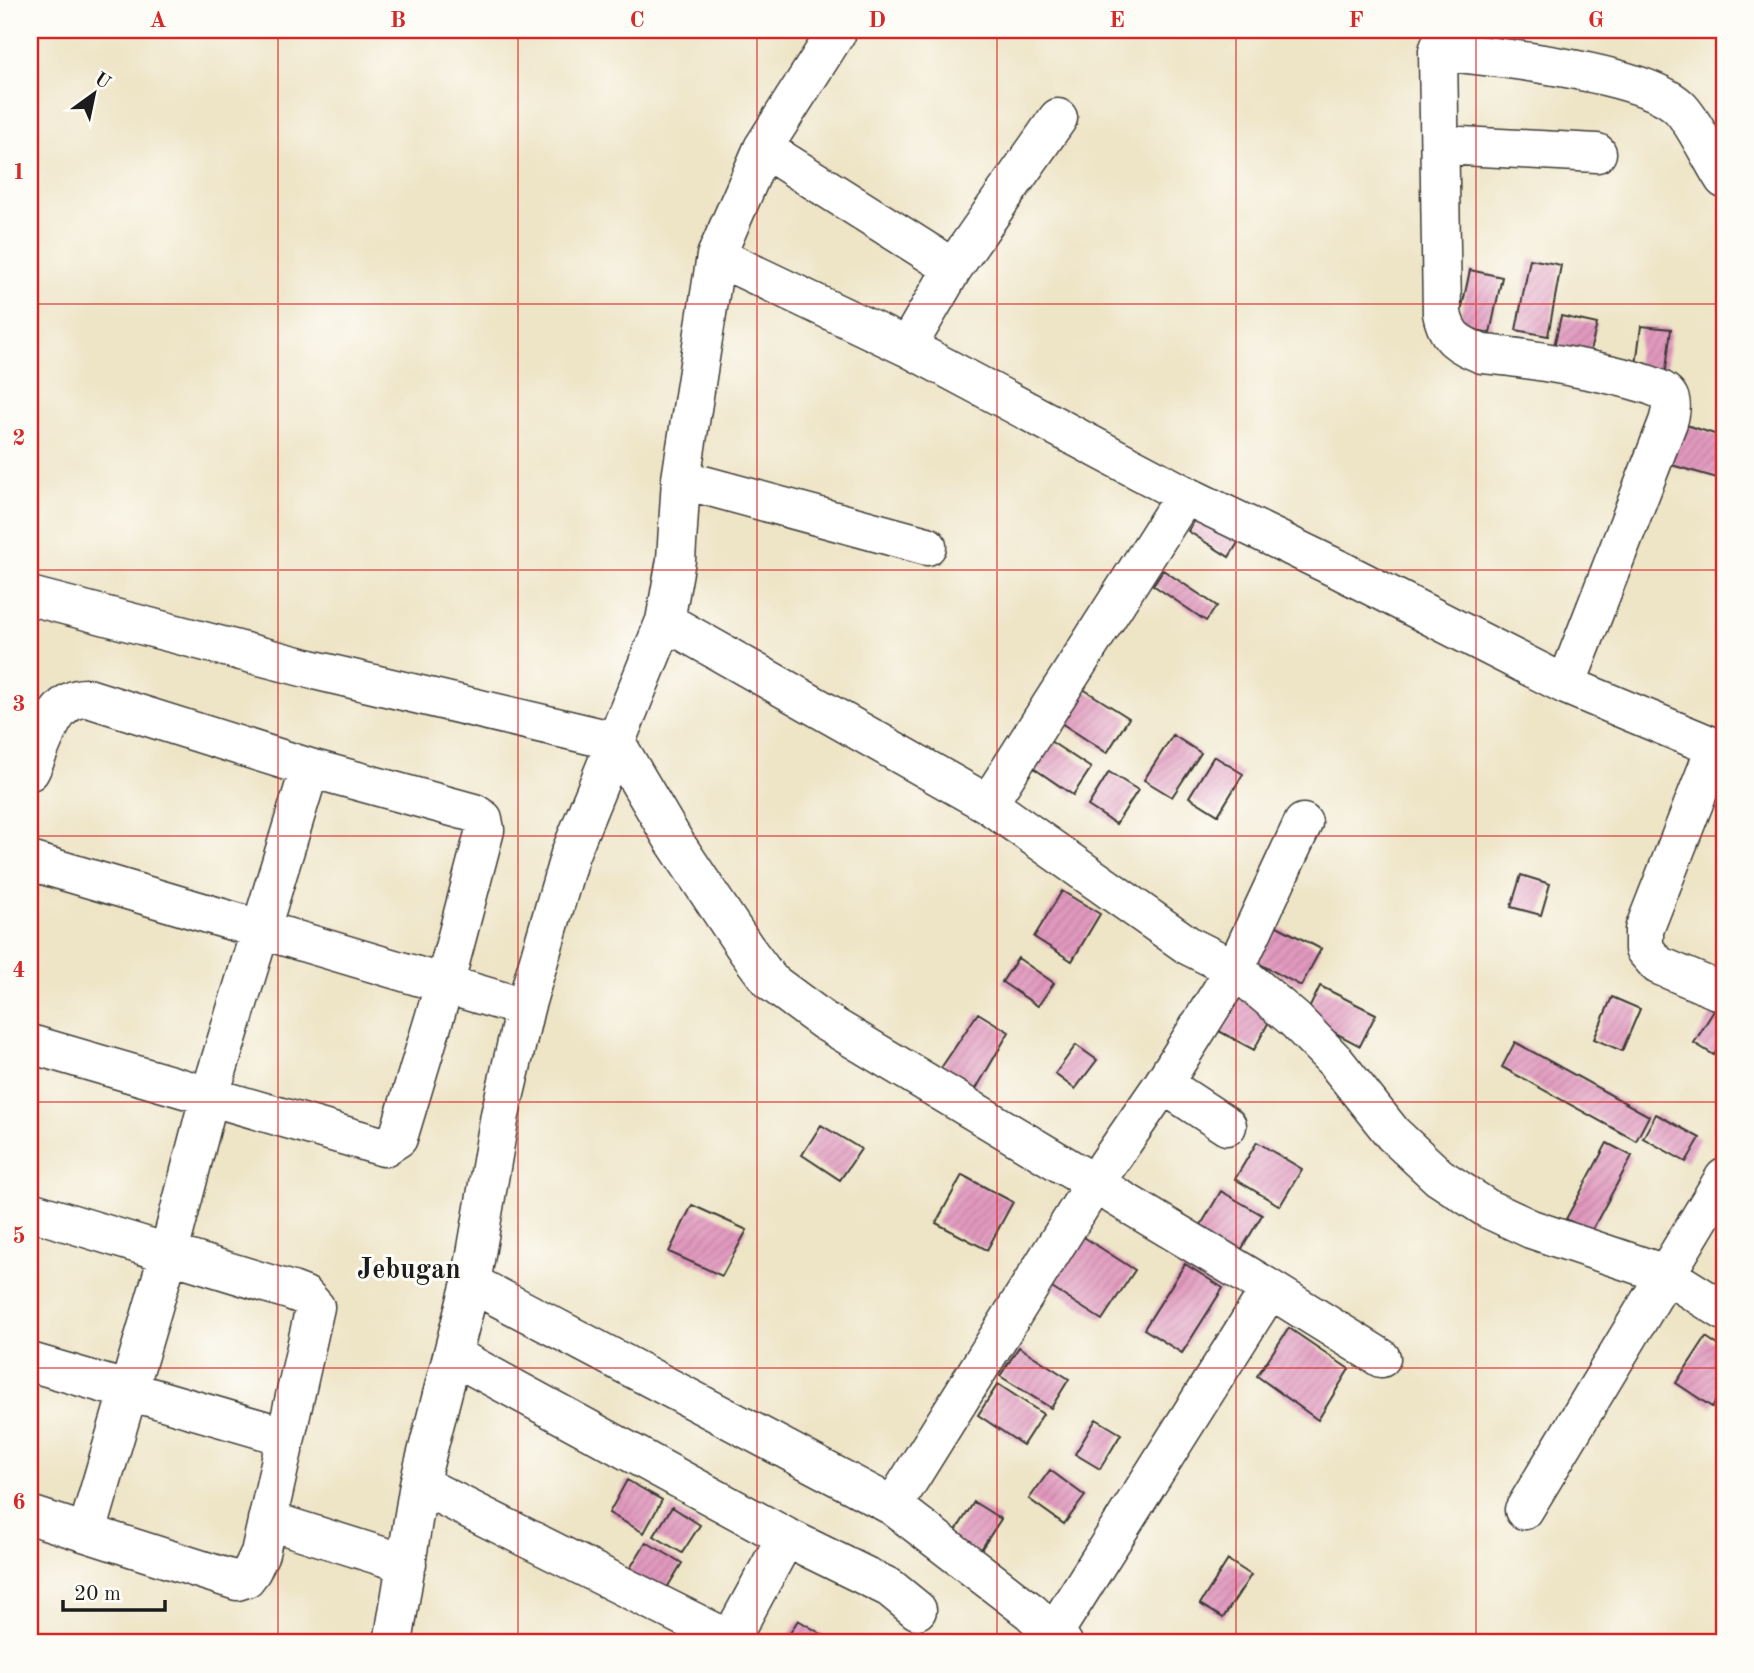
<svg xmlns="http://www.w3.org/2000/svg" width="1754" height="1673" font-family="'Old Standard TT',serif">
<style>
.building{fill:url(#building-hatch)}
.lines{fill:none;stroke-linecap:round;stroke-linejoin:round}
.minor-casing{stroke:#3c3a36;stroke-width:41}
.minor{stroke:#fff;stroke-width:38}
.grid{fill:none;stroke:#d62828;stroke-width:2;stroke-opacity:0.55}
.labels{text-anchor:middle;stroke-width:6;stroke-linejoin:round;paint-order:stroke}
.quarter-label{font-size:28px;font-weight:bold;fill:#1c1c1c;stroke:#fdfcf7}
.neatline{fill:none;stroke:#d62828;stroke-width:2.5}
.grid-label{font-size:23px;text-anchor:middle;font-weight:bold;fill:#d62828}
</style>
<defs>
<pattern id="building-hatch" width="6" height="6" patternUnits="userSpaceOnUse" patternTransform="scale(1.75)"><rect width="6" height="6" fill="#e199be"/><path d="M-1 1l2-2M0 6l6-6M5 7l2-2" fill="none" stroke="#c083a3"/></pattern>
</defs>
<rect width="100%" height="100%" fill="#fdfcf7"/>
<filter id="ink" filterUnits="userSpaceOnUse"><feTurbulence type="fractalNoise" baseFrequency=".0143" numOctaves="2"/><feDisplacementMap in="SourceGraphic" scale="14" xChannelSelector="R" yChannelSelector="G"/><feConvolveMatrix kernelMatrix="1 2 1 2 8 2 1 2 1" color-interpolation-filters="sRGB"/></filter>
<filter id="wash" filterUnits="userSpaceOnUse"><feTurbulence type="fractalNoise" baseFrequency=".00686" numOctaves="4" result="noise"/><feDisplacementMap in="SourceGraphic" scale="28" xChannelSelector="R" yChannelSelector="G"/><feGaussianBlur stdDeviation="1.57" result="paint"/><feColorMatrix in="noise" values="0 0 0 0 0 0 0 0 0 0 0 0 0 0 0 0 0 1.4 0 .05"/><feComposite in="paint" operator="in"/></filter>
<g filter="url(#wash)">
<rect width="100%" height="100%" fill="#eee4c6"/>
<g id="blocks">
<path class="building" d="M1530 259 1561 265 1548 336 1516 330Z
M1470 270 1502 277 1490 333 1458 326Z
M1561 316 1597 324 1587 363 1552 355Z
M1641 326 1671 329 1665 377 1635 373Z
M1680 423 1724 437V480L1668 464Z
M1200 512 1241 538 1229 557 1188 531Z
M1163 570 1217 606 1206 621 1153 585Z
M1080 687 1129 718 1107 753 1058 721Z
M1173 735 1201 753 1172 797 1144 780Z
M1050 741 1091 768 1073 795 1032 767Z
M1214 756 1243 774 1218 815 1189 797Z
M1109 772 1138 790 1116 824 1088 806Z
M1521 875 1550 884 1541 915 1511 907Z
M1062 891 1100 914 1072 961 1034 937Z
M1275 925 1321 949 1301 986 1256 962Z
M1018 958 1054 983 1038 1006 1002 982Z
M1320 986 1376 1014 1360 1046 1305 1017Z
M1237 992 1274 1012 1254 1050 1217 1030Z
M1612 997 1640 1009 1622 1051 1594 1039Z
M1718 1004 1724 1007V1038L1714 1055 1694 1043Z
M978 1013 1009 1032 973 1094 939 1071Z
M1515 1042 1649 1116 1636 1141 1502 1067Z
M1076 1045 1097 1060 1075 1089 1055 1074Z
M1656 1114 1700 1138 1686 1162 1643 1138Z
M821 1125 861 1149 840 1180 802 1155Z
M1257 1142 1302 1169 1280 1206 1235 1179Z
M1607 1143 1632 1156 1591 1232 1566 1219Z
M962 1175 1013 1202 987 1250 936 1223Z
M1221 1191 1262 1215 1235 1260 1195 1235Z
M692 1205 747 1230 722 1276 669 1252Z
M1076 1232 1135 1270 1102 1320 1044 1283Z
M1185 1264 1223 1288 1182 1353 1144 1329Z
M1289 1328 1349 1369 1318 1420 1257 1376Z
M1706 1337 1724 1349V1387L1712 1407 1676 1383Z
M1019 1347 1069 1379 1051 1408 1000 1376Z
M998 1384 1043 1414 1023 1445 978 1415Z
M1096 1419 1121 1434 1100 1469 1075 1454Z
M1050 1470 1085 1496 1064 1524 1029 1499Z
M627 1480 662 1500 644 1533 609 1513Z
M974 1502 1001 1519 978 1554 952 1537Z
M672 1507 700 1525 682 1553 654 1536Z
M646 1542 682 1563 659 1601 623 1580Z
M1228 1560 1251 1575 1223 1618 1200 1604Z
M798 1620 823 1635 818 1643H784Z"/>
</g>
</g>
<g filter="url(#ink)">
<use href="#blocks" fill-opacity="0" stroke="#3c3a36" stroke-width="2"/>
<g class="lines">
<defs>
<path id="minor" d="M1446 30 1438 51 1442 313C1447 339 1459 344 1482 354 1513 356 1644 376 1664 392 1674 399 1671 412 1668 422L1566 685
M1438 51C1491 56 1641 72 1678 106 1692 118 1712 161 1724 179
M1442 145 1597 153
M763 148 953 268
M716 256 907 347 1185 495 1340 570 1566 685 1724 751
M907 347 953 268 1058 118
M681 479 927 546
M30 596 310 669 615 741 674 841 746 949 770 981 824 1021 1270 1289 1381 1358
M665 621 988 804 1189 946 1235 969 1295 1020 1335 1061 1393 1134 1439 1177 1488 1209 1531 1229 1665 1274 1724 1311
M1715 749 1644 930V949L1658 965 1724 993
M30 771C44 745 52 696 88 698L310 768 474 813 483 819 485 830 444 986 398 1138 384 1147 30 1044
M988 804 1185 495
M30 861 525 1008
M1163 1084 1227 1126
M30 1211 292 1291 305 1296 315 1307 260 1553 252 1570 246 1578 237 1581 30 1515
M471 1283 893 1506 1031 1612 1063 1643
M454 1356 786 1537 890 1588 917 1610
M30 1362 284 1436
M419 1484 736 1643
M893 1506 1094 1184 1163 1084 1235 969 1303 823
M1524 1510 1724 1178
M267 1520 407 1564
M87 1532 168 1256 209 1098 310 768
M1053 1634 1270 1289
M730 1640 786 1537
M393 1643 419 1484 471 1283 500 1115 525 1008 570 854 665 621 676 560 681 479 716 256 763 148 838 30"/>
</defs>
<use href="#minor" class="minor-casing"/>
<use href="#minor" class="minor"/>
</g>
</g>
<path class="grid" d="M278 30V1643M518 30V1643M757 30V1643M997 30V1643M1236 30V1643M1476 30V1643M30 304H1724M30 570H1724M30 836H1724M30 1102H1724M30 1368H1724"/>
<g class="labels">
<g class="quarter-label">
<text x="409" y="1278">Jebugan</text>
</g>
</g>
<rect width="1754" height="1673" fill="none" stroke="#fdfcf7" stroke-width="77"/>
<g transform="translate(94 94) rotate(33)" stroke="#fdfcf7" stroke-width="5" paint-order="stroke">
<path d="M0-5L12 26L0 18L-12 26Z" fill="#1c1c1c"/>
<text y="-10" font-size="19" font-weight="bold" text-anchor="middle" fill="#1c1c1c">U</text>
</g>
<path d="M63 1600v10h102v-10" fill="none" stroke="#1c1c1c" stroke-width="3.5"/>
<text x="74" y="1600" font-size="21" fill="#1c1c1c" stroke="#fdfcf7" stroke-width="5" paint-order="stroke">20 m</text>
<rect x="38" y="38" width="1678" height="1596" class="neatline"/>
<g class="grid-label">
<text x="158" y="27">A</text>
<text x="398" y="27">B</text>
<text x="637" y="27">C</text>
<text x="877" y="27">D</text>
<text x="1117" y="27">E</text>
<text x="1356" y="27">F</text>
<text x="1596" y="27">G</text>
<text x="19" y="179">1</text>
<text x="19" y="445">2</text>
<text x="19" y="711">3</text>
<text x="19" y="977">4</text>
<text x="19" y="1243">5</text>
<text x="19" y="1509">6</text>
</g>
</svg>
